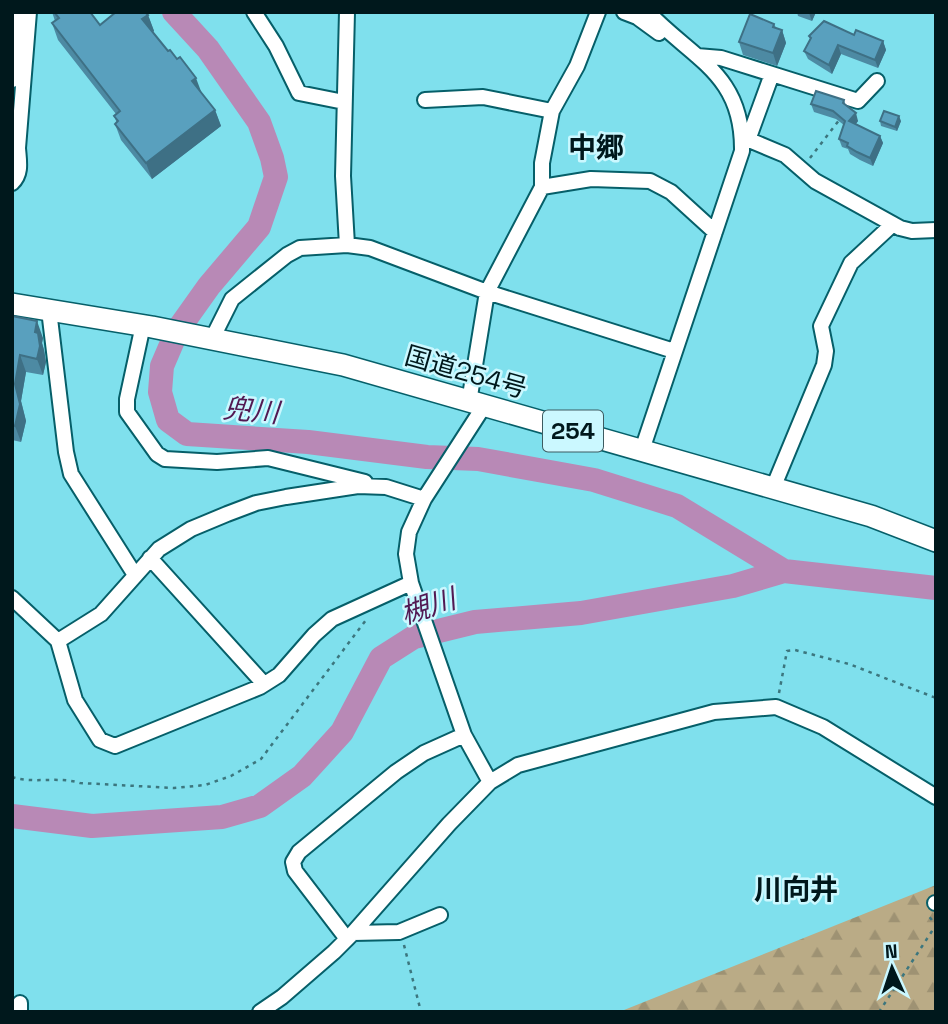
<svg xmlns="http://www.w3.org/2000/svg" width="948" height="1024" font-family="'Space Grotesk','Noto Sans JP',sans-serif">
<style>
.forest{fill:url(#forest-firs)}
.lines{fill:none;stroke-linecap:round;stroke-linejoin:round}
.river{stroke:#b889b6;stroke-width:24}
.minor-casing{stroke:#065f69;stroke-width:18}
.major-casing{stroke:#065f69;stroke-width:21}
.highway-casing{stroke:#065f69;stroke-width:24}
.path{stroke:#3c767e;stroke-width:2.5;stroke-dasharray:3.5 5;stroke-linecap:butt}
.minor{stroke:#fff;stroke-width:14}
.major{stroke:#fff;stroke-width:18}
.highway{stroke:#fff;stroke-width:21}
.wall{fill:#4d8aa3}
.shaded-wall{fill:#3e7085}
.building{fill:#59a0be;stroke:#3e7085;stroke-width:2}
.labels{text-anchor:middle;stroke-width:5;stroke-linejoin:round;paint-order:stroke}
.shield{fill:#cbf8ff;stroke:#3d5b60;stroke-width:2}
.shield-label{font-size:24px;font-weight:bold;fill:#00181c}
.street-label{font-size:26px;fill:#00181c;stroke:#cbf8ff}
.neighbourhood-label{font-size:28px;font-weight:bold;fill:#00181c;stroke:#cbf8ff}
.water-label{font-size:28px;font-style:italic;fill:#521953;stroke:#cbf8ff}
</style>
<defs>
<pattern id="forest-firs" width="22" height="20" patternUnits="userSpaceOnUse" patternTransform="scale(1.75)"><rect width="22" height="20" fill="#baab86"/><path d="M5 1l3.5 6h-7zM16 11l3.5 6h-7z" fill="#9e9273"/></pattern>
</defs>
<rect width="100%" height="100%" fill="#7fe0ed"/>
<path class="forest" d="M936 885V1012H619Z"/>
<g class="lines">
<path class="river" d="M174 12 208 49 259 122 272 158 276 177 259 227 209 286 177 331 162 366 160 392 168 420 187 434 308 442 427 457 478 459 594 480 677 506 784 571
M12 816 92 826 222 817 260 806 302 776 342 732 381 658 414 637 475 622 581 613 733 586 784 571 936 588"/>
<defs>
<path id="minor" d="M254 12 276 46 299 93 344 102
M624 12 637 17 659 33
M697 56 721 58 858 101 877 81
M425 100 483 97 552 111
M742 137 785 155 815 181 900 228 912 231 936 230
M748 140 772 74
M12 183C22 174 19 161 18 148L29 12
M542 187 591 179 650 181 671 192 715 232
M347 245 343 176 347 12
M49 310 66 452 71 474 135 575
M143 325 127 399V412L157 454 165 459 217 462 268 458 365 482
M212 339 232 299 287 255 300 248 347 245 370 248 487 292 674 351
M469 402 487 292 542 187V163L552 111 577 66 598 12
M484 406 424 499 409 532 406 554 411 583 464 735 490 782
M642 450 742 151C743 74 694 60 648 12
M773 488 824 365 826 351 821 326 851 263 893 224
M150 558 264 684
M12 598 58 641 75 700 100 740 115 746 260 687 279 675 314 635 332 619 411 583
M58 641 101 614 159 549 191 529 227 514 256 503 286 497 358 486 386 487 424 499
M935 903H936
M353 933 399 932 440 915
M347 939 295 871 293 862 299 852 396 772 424 753 464 735
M20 1012V1003
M260 1012 282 997 334 952 353 933 449 824 490 782 518 765 714 712 776 707 823 727 936 797"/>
<path id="major" d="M12 78 17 12"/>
<path id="highway" d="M12 304 152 327 343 365 871 516 936 541"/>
</defs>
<use href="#minor" class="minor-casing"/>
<use href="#major" class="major-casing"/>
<use href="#highway" class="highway-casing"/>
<path class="path" d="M810 158 840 119
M779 693 787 651 795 650 849 664 936 698
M12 777C34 784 58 776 80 783L174 788 205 785 231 776 261 759 366 620
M404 945 421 1012
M879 1012 936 925 927 914"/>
<use href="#minor" class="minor"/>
<use href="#major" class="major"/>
<use href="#highway" class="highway"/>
</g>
<path class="wall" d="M52 12H90L100 25 148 15 154 31 153 32 215 110 221 126 152 179 121 140 115 124 117 123 114 116 116 114 58 40 52 23 55 21Z
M797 12H816L812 21 798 16Z
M774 24 776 28 782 30 786 43 777 66 743 55 739 42Z
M854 35 883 41 886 50 878 68 841 54 832 74 808 59 804 51 810 39 809 36Z
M844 100 846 106 858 121 856 124 880 136 883 143 873 166 860 160 850 154 848 149 842 147 839 139 844 125 836 119 814 112 811 104Z
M880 121H901L897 131 881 126Z
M12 316 43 338 42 343 44 350 46 362 43 375 26 372 21 401 26 421 21 442 12 440Z"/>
<path class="shaded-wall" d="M809 12H816L812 21 809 13Z
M148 15 154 31 148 35 142 19Z
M782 30 786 43 777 66 773 53Z
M883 41 886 50 878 68 875 60Z
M838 45 841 54 832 74 829 65Z
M196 78 202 94 192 81Z
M215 110 221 126 152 179 146 163Z
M856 113 858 121 852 129 849 121Z
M899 116 901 121 897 131 895 127Z
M880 136 883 143 873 166 870 158Z
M37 321 43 338 42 343 44 350 46 362 43 375 37 359 35 332Z
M20 355 26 372 21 401 26 421 21 442 15 426V384Z"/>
<path class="building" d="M54 12H90L100 25 116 12H145L148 15 142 19 168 51 170 50 177 59 180 57 196 78 192 81 215 110 146 163 115 124 118 121 114 116 120 111 52 23 59 18Z
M750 14 774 24 773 27 782 30 773 53 739 42Z
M824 21 854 35 856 30 883 41 875 60 838 45 829 65 804 51 811 38 809 36Z
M816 91 844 100 843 103 856 113 849 121 880 136 870 158 857 152 847 146 848 143 839 139 845 121 833 111 811 104Z
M884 111 899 116 895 127 880 121Z
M12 316 37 321 35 332 38 333 40 346 37 359 20 355 15 384 20 404 15 426 12 425Z"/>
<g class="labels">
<rect class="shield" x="543" y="410.5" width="60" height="41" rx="5"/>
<g class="shield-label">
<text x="573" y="439">254</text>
</g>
<g class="street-label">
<text transform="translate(466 372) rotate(16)" y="9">国道254号</text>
</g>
<g class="neighbourhood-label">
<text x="596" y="157">中郷</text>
<text x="796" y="899">川向井</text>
</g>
<g class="water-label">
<text transform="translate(251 410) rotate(5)" y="10">兜川</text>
<text transform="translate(428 606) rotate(-18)" y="10">槻川</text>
</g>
</g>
<rect width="948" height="1024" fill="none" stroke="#00181c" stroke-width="28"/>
<g transform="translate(892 968) rotate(357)" stroke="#cbf8ff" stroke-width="5" paint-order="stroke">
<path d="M0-5L12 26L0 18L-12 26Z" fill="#00181c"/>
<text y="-10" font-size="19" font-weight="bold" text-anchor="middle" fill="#00181c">N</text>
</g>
</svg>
